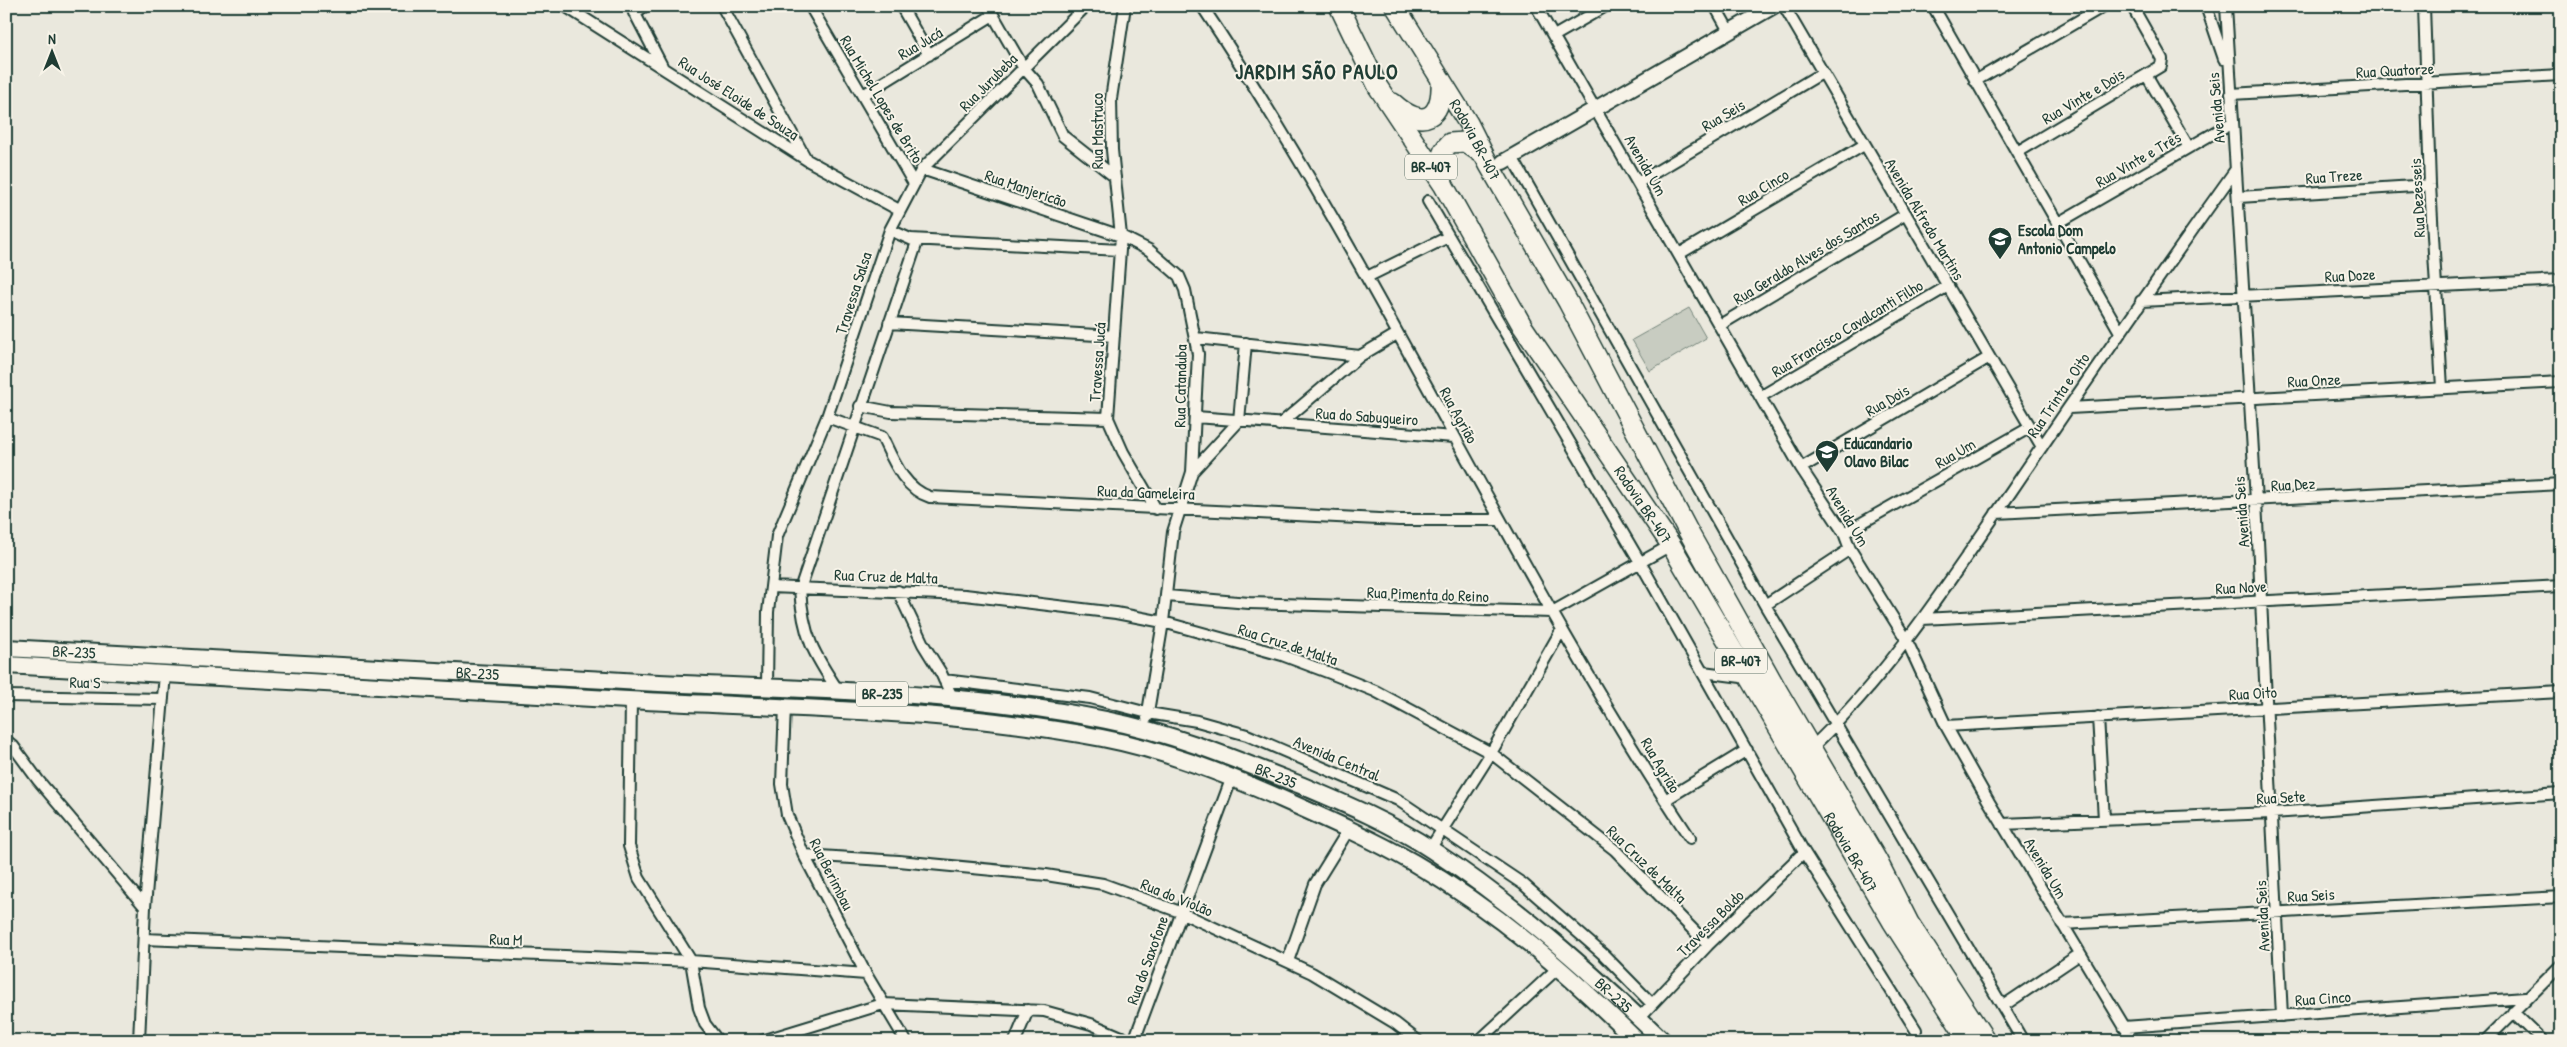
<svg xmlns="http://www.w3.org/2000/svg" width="2567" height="1047" font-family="'Patrick Hand',sans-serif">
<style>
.green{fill:#c8ccc1;stroke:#74847a}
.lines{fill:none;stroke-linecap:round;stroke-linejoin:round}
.street-casing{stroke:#1f3d34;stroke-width:14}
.secondary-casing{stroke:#1f3d34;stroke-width:18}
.primary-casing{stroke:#1f3d34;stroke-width:20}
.highway-casing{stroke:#1f3d34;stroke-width:22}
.street{stroke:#f7f3e8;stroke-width:10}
.secondary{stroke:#f7f3e8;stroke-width:14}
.primary{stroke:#f7f3e8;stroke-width:16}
.highway{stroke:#f7f3e8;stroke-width:19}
.labels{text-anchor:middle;stroke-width:4;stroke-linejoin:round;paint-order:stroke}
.shield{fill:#f7f3e8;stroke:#60746a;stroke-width:1}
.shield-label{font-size:15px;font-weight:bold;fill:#1f3d34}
.street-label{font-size:16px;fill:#1f3d34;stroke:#f7f3e8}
.poi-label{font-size:16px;font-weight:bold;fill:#1f3d34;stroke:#f7f3e8;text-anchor:start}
.district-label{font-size:21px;font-weight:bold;letter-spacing:1px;fill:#1f3d34;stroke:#f7f3e8}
</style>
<rect width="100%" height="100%" fill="#eae8dd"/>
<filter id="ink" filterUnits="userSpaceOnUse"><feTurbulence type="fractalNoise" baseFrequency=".02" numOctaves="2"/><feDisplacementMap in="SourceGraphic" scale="10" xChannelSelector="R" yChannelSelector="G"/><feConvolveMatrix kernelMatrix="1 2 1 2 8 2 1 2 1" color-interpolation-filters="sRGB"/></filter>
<g filter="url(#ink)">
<path class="green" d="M1689 308 1706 338 1650 371 1632 340Z"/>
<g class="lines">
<defs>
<path id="street" d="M565 6 807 160 899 210
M631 6 662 66
M722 6 806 159
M810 6 913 182
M901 6 929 55
M988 6 1023 67 1038 84 1063 136 1115 177
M1125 6 1111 99 1112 150 1121 236 1108 418 1123 452 1156 509
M1202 6C1381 273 1512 570 1690 838
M1536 6 1801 468 1844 533 1850 549 1906 639 1946 726 1989 802 2133 1041
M1715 6 1729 31
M1784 6 2042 447
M1933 6 2120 332
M2206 6 2224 59
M2226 6 2256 501 2282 1016
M2424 6 2430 185 2442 388
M634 13 645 6
M1554 36 1606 6
M2147 76 2188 146
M1975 81 2104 6
M2231 94 2561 75
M863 95 993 15
M2017 152 2161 66 2162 59 2132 6
M1512 157 1765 605 2023 1041
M922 169 1121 236 1149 250 1179 276 1185 290 1198 354 1192 472 1173 532 1163 622 1147 718
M1639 182 1822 73
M2239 197 2430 185
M1428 201 1640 562 1804 852 1916 1030
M2058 223 2233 122
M911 239 1120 250
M1679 254 1864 145
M1367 277 1448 237
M2141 301 2561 280
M889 323 1114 336
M1720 325 1906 214
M1196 338 1360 356
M1760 397 1948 286
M860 406 891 412 1108 418
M2069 408 2561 382
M827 417 882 437C893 460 904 489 930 497L1399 520H1499
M1196 417 1454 437
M1239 421 1246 343
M1279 425 1360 356 1397 334
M1801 468 1988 358
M1192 472 1239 421
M1996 513 2561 484
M1844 533 2029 428
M771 587 965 595 1116 613 1163 622 1282 655 1330 673 1375 691 1491 753 1615 850 1708 945
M898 591 923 644 941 673 953 699
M1167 596 1249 603 1552 612 1671 545
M1765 605 1850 549
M1922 619 2561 586
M1703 672 1749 678
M944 680 1090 698 1148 713 1197 721 1247 735 1398 800 1523 884 1604 955 1652 1004
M767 686 768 612 777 536 827 417 890 230 922 169 1086 6
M839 692C813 653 803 636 800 589L917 242 890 230
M6 696 163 699
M631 701 629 846 639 878 691 961 699 1008 705 1024 718 1041
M785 706 782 784 787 815 804 855 866 974 906 1041
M2098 717 2104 819
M1946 726 2561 692
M6 740 13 746 38 780 145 907
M1811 748C1890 674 1950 580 2011 492 2085 383 2160 275 2236 169
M1665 800 1747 750
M2002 824 2272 813 2561 793
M1430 849 1491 753 1562 629
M804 855 899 861 1046 875 1103 884 1180 912 1312 973 1395 1023 1418 1041
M2062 924 2561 897
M144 939 691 961 866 974
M1288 961 1315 884 1349 829
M2003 1006 2080 954
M2513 1012 2543 1041
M1639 1018 1708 945 1804 852
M2124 1027 2525 998
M139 1041 145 907 165 674
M762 1041 883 1004 1044 1011 1091 1024 1131 1041
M1015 1041 1028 1010
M1134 1041 1232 777
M1479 1041 1559 967
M2485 1041 2561 965"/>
<path id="secondary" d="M1503 162 1774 6"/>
<g id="primary">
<path id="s1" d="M6 648C218 659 429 670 640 682 795 690 953 689 1106 720 1172 733 1235 759 1298 784 1343 803 1391 823 1432 850 1516 905 1591 972 1663 1041"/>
<path d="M6 665C214 677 421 689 628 700 786 709 946 708 1102 738 1164 750 1225 774 1282 799 1327 819 1372 839 1414 863 1497 911 1569 974 1637 1041"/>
</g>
<g id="highway">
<path id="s2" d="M1339 6 1378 87 1444 186 1523 327 1671 545 1892 921 1969 1041"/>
<path id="s3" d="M1395 6 1468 123 1489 165 1568 302 1688 531 1777 690 1877 860 1909 923 1986 1041"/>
<path d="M1393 103C1423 130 1443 119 1441 80"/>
<path d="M1443 182C1439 167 1438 154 1450 143L1465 142 1483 154"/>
</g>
</defs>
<use href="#street" class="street-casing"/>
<use href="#secondary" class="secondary-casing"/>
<use href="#primary" class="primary-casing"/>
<use href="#highway" class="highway-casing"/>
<use href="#street" class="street"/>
<use href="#secondary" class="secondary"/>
<use href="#primary" class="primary"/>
<use href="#highway" class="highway"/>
</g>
</g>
<defs>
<symbol id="school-pin" viewBox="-11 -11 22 30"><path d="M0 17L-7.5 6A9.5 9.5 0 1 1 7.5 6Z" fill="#1f3d34" stroke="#f7f3e8"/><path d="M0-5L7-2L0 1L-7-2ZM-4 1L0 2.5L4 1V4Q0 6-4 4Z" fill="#fff"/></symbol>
</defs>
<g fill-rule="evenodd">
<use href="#school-pin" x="1986" y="225" width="28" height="38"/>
<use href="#school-pin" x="1813" y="438" width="28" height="38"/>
</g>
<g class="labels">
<g class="shield">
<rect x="1405" y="154.5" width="52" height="25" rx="4"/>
<rect x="1715" y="648.5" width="52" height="25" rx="4"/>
<rect x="856" y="681.5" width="52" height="25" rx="4"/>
</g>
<g class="shield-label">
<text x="1431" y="172">BR-407</text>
<text x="1741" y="666">BR-407</text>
<text x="882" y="699">BR-235</text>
</g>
<g class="street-label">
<text transform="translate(920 43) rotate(-31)" y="6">Rua Jucá</text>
<text transform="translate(2395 70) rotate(-3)" y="6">Rua Quatorze</text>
<text transform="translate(988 82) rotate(-45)" y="6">Rua Jurubeba</text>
<text transform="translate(2083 96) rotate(-31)" y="6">Rua Vinte e Dois</text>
<text transform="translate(739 98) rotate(33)" y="6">Rua José Eloide de Souza</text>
<text transform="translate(882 99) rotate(59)" y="6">Rua Michel Lopes de Brito</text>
<text transform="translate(2216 108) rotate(-95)" y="6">Avenida Seis</text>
<text transform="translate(1723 115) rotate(-31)" y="6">Rua Seis</text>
<text transform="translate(1097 131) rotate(-90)" y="6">Rua Mastruco</text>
<text dy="6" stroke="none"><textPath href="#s3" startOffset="156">Rodovia BR-407</textPath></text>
<text transform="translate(2138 159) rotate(-30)" y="6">Rua Vinte e Três</text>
<text transform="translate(1646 165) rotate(60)" y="6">Avenida Um</text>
<text transform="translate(2334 176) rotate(-4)" y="6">Rua Treze</text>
<text transform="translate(1763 187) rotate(-31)" y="6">Rua Cinco</text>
<text transform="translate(1026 188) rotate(19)" y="6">Rua Manjericão</text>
<text transform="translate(2417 198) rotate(-93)" y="6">Rua Dezesseis</text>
<text transform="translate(1925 219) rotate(59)" y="6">Avenida Alfredo Martins</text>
<text transform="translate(1806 257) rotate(-31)" y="6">Rua Geraldo Alves dos Santos</text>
<text transform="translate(2350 275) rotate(-3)" y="6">Rua Doze</text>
<text transform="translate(853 293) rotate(-72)" y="6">Travessa Salsa</text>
<text transform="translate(1847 328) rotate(-31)" y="6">Rua Francisco Cavalcanti Filho</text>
<text transform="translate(1097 362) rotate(-86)" y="6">Travessa Jucá</text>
<text transform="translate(2314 380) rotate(-3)" y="6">Rua Onze</text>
<text transform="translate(1180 386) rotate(-89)" y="6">Rua Catanduba</text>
<text transform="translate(2058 395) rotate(-56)" y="6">Rua Trinta e Oito</text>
<text transform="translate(1887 400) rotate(-30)" y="6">Rua Dois</text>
<text transform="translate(1459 415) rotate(61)" y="6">Rua Agrião</text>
<text transform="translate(1367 416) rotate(4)" y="6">Rua do Sabugueiro</text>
<text transform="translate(1955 453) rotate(-30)" y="6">Rua Um</text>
<text transform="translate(2293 484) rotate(-3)" y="6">Rua Dez</text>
<text transform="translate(1146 492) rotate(2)" y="6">Rua da Gameleira</text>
<text dy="6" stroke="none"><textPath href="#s2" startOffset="585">Rodovia BR-407</textPath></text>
<text transform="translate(2241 512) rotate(-94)" y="6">Avenida Seis</text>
<text transform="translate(1848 516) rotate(59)" y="6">Avenida Um</text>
<text transform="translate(886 576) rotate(2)" y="6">Rua Cruz de Malta</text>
<text transform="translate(2241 587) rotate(-3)" y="6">Rua Nove</text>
<text transform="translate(1428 594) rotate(2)" y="6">Rua Pimenta do Reino</text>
<text transform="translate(1288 644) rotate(18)" y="6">Rua Cruz de Malta</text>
<text dy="6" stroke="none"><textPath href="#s1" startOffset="68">BR-235</textPath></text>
<text dy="6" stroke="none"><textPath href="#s1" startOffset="472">BR-235</textPath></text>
<text transform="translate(85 682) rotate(1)" y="6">Rua S</text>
<text transform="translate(2253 693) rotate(-3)" y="6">Rua Oito</text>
<text transform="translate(1337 758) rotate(23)" y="6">Avenida Central</text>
<text transform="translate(1661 765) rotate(59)" y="6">Rua Agrião</text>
<text dy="6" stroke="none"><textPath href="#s1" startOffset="1282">BR-235</textPath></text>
<text transform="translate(2281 797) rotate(-3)" y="6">Rua Sete</text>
<text dy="6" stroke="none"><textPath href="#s2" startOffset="990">Rodovia BR-407</textPath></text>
<text transform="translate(1647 864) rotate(44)" y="6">Rua Cruz de Malta</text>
<text transform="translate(2046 868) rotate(59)" y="6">Avenida Um</text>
<text transform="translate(832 874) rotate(63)" y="6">Rua Berimbau</text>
<text transform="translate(2311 895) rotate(-3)" y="6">Rua Seis</text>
<text transform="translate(1177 897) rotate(22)" y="6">Rua do Violão</text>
<text transform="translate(2262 916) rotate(-93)" y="6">Avenida Seis</text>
<text transform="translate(1710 923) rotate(-45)" y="6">Travessa Boldo</text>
<text transform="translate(506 939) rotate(2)" y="6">Rua M</text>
<text transform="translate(1147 960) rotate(-70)" y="6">Rua do Saxofone</text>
<text dy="6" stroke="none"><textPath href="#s1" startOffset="1688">BR-235</textPath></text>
<text transform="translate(2323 998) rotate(-4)" y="6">Rua Cinco</text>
</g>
<g class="poi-label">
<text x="2018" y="236">Escola Dom<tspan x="2018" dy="18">Antonio Campelo</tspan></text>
<text x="1844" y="449">Educandario<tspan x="1844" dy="18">Olavo Bilac</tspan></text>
</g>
<g class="district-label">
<text x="1317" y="79">JARDIM SÃO PAULO</text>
</g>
</g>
<rect width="2567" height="1047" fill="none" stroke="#f7f3e8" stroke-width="25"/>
<rect x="12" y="12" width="2542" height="1022" fill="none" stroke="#1f3d34" stroke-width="2" filter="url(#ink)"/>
<g transform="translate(52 52)" stroke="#f7f3e8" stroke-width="4" paint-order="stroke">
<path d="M0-4L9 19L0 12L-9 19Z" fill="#1f3d34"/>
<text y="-8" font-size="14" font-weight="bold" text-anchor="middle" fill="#1f3d34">N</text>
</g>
</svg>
